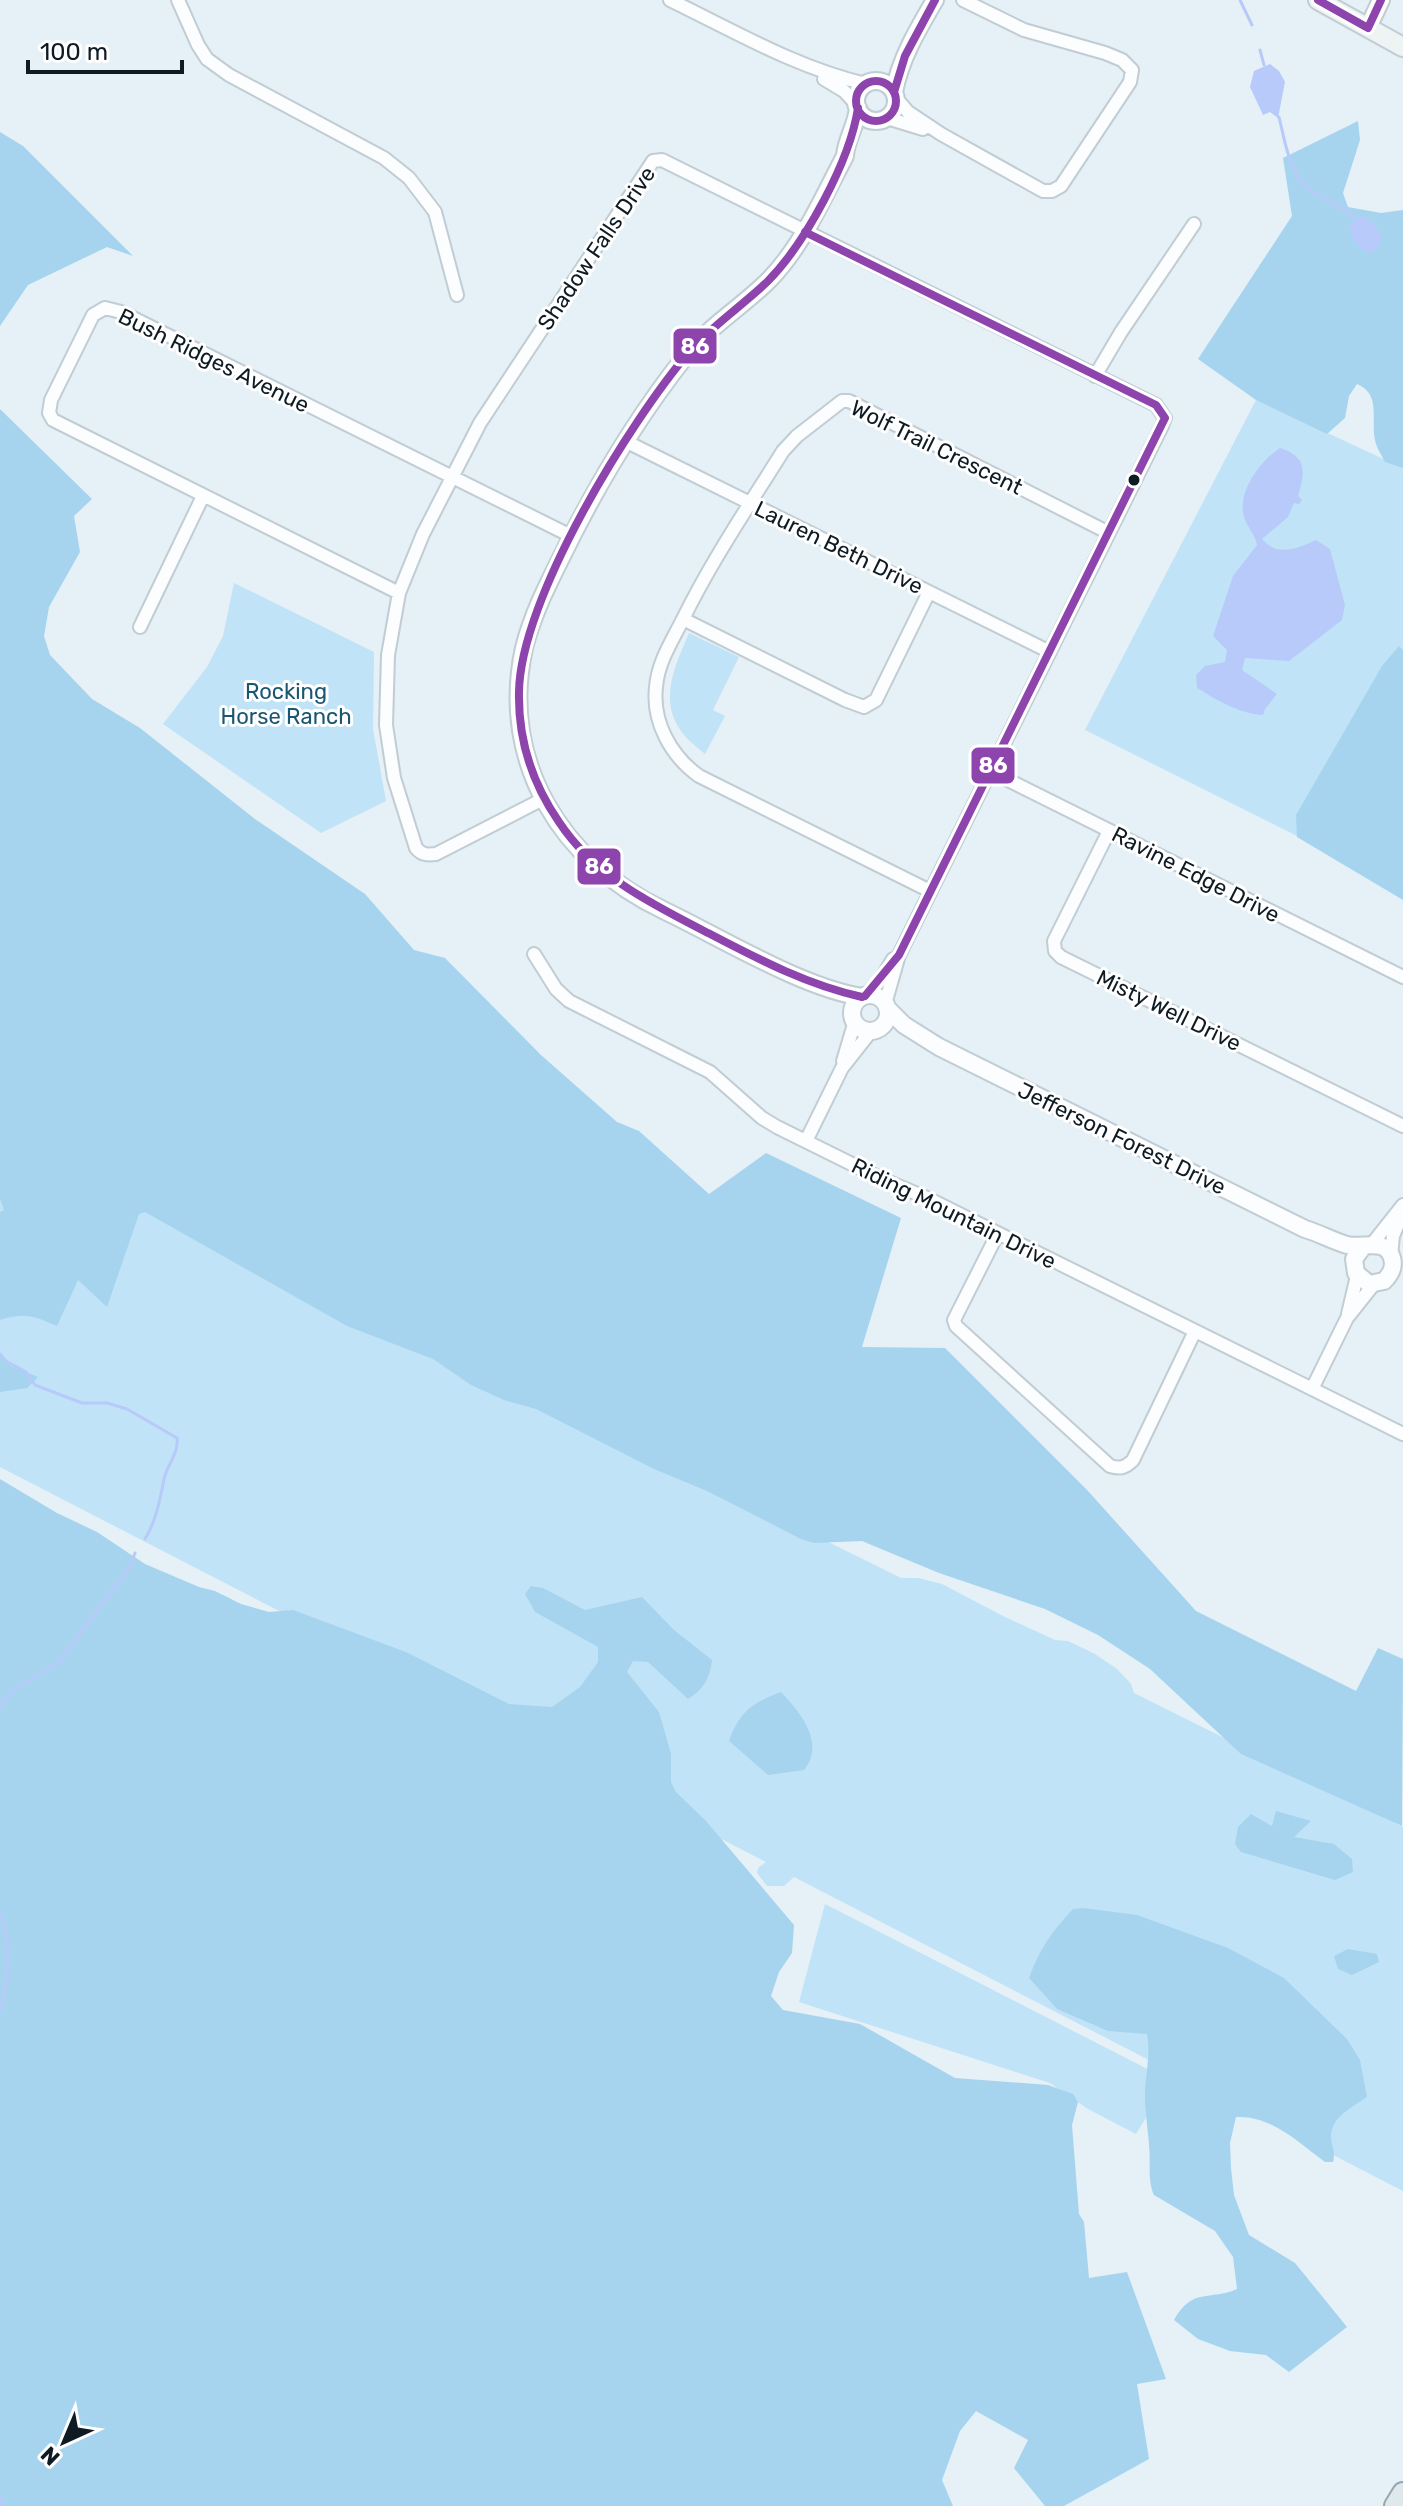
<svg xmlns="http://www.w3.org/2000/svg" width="1403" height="2506" font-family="Rubik,sans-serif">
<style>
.green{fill:#c0e3f7}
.forest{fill:#a6d4ee}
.water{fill:#b7caf9}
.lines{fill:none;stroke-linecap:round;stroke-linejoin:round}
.stream{stroke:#b7caf9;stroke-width:3}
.minor-casing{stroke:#c1ccd3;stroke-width:16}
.tertiary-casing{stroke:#c1ccd3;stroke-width:20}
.secondary-casing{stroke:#c1ccd3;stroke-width:22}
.primary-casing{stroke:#95a7ae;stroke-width:24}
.minor{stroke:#fbfdfe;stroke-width:12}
.tertiary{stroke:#fbfdfe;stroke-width:16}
.secondary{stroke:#eef3f4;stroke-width:18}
.primary{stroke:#dfe8eb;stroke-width:20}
.bus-1-casing{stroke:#fff;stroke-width:14}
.bus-1{stroke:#8e44ad;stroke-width:8}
.bus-dot{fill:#0f1b22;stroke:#fff;stroke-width:3}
.labels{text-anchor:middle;stroke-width:6;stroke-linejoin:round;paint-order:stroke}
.street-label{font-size:22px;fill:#0f1b22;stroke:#fff}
.park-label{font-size:22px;fill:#1a5571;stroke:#fff}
.line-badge{stroke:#fff;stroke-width:3}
.badge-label{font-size:22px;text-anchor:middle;font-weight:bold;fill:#fff}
</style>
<rect width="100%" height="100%" fill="#e5f0f7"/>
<path class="green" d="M1256 400 1403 468V889L1085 730Z
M234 583 374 652 373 729 386 801 321 833 163 724 207 667 223 636Z
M689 633 739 657 713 710 725 716 705 754C697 747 687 740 681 731 658 699 676 664 689 633Z
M0 1128 79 1171 901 1578H918L942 1584 1003 1616 1055 1640 1068 1641 1095 1654 1117 1669 1131 1684 1134 1693 1403 1827V2191L794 1877 784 1886H767L757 1873 758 1868 766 1862 0 1467Z
M825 1904 1169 2080 1136 2134 1088 2109 1050 2083 799 2002Z"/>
<path class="forest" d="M1358 121 1360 140 1343 193 1348 207 1381 213 1403 210V468L1385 462C1382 456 1378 450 1376 444 1369 422 1383 395 1357 384L1349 396 1345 418 1327 434 1256 400 1198 359 1292 216 1283 158Z
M0 132 23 146 133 256 107 247 28 285 0 326Z
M0 409 92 499 74 516 80 552 49 607 44 636 50 655 92 699 140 728 255 819 365 894 414 950 445 958 541 1055 617 1122 639 1131 709 1194 766 1153 901 1218 862 1347 945 1348 1088 1491 1196 1611 1356 1691 1378 1648 1403 1659 1402 1826 1241 1754 1150 1669 1098 1635 1045 1609 939 1573 862 1541 814 1543 801 1539 707 1491 654 1469 536 1409 504 1400 471 1385 433 1359 347 1326 145 1212 139 1214 107 1307 78 1280 57 1326C34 1316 25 1312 0 1320V1212L4 1210 0 1199Z
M1399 646 1403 650V900L1297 837 1296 815 1382 666Z
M0 1356 11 1366 38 1377 27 1388 0 1392Z
M0 1479 57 1513 97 1532 145 1564 199 1587 215 1591 241 1604 269 1612 293 1610 406 1652 509 1704 552 1707 580 1687 598 1662V1647L535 1612 525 1594 531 1586 543 1588 585 1610 642 1597 674 1630 712 1660C710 1678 704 1689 688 1699L648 1662 633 1661 627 1672 659 1712 671 1754V1782L676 1792 706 1821 794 1925 792 1953 779 1972 771 1996 783 2010 860 2024 955 2078 1048 2085 1073 2094 1078 2102 1072 2125 1079 2214 1084 2222 1089 2278 1127 2272 1166 2379 1137 2384 1149 2459 1064 2506H1045L1014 2468 1028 2440 976 2411 960 2431 942 2480 953 2506H0Z
M781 1692C800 1712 826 1743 804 1770L768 1775 729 1741C740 1711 752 1703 781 1692Z
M1276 1811 1311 1821 1294 1837 1334 1844 1352 1859 1353 1872 1335 1880 1241 1852 1235 1844 1238 1827 1251 1814 1272 1826Z
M1083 1908 1137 1915 1228 1948 1284 1978 1347 2039 1360 2060 1367 2097C1354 2106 1331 2117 1331 2136 1331 2146 1336 2151 1333 2162H1325C1298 2142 1271 2115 1236 2117L1230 2143 1231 2168 1234 2195 1249 2235 1295 2263 1347 2327 1289 2372 1266 2355 1230 2351 1198 2339 1174 2320C1192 2287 1210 2301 1237 2289L1233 2257 1215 2231 1154 2195C1147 2179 1151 2162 1149 2145 1148 2129 1145 2113 1145 2096 1145 2075 1151 2056 1147 2034L1108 2031 1057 2009 1029 1978C1039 1950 1052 1931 1073 1909Z
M1348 1949 1377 1954 1379 1962 1352 1975 1338 1969 1334 1956Z"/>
<path class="water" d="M1270 64 1279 71 1285 82 1278 118 1270 112 1263 115 1250 87 1254 71Z
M1363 216 1374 223 1382 237 1378 248 1370 254C1358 246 1347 238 1351 222Z
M1280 448C1308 457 1305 472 1298 496L1302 500 1299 504 1294 503 1288 517 1262 539C1277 557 1297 549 1316 540L1330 549 1345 605 1342 620 1289 661 1245 658 1242 670 1277 694 1265 709 1263 715C1240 714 1217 700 1197 688L1196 675 1205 666 1225 662 1227 650 1213 636 1233 576 1257 545C1255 534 1247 527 1244 517 1237 492 1260 461 1280 448Z"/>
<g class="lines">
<path class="stream" d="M1240 0 1252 25
M1260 50 1264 65
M1279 117C1285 141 1289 176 1312 191 1326 202 1342 206 1355 218
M0 1354 6 1361 26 1372 35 1385 82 1403H107L127 1409 177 1438C179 1453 167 1465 164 1479 160 1500 156 1521 145 1539
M0 1706 12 1691 59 1662 130 1567 135 1553
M0 1914C13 1948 8 1977 0 2012
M0 2496 2 2506"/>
<defs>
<path id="minor" d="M178 0 198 45 207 59 229 75 384 158 409 178 435 212 457 295
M670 0C734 31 797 68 866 84
M824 79 844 91 856 104
M895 97 908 112 941 134 1043 191H1052L1061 186 1130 82 1132 70 1122 60 1105 53 1024 30 963 0
M887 118 923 129
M1095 376 1121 332 1194 224
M627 442 1050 652
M399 593 53 420 49 413 51 400 93 315 105 308 121 312 571 536
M683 619 845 700 864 707 876 700 929 592
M140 627 203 496
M990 771 1403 977
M543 799 436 854C427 855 422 855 416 848L394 778 386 725 388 655 399 593 423 534 480 423 653 161 662 160 1156 405 1165 418 1162 426 899 955 885 1004
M1109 831 1054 941 1055 951 1061 957 1403 1126
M930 891 699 776C671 756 652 722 656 687 658 662 672 641 683 619 712 560 748 507 783 451L797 436 842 401H849L1109 533
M534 954 556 989 569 1001 710 1072 762 1118 777 1127 882 1179 927 1198 1403 1434
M865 996 880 981 893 959
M843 1061 855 1021
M806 1141 842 1068 872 1030
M998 1233 957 1314 954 1320 956 1326 1110 1466C1120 1469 1125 1468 1133 1460L1195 1331
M1372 1244 1403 1205
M1391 1255 1393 1236 1403 1212
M1348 1314 1357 1276
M1312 1389 1347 1318 1374 1284"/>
<path id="tertiary" d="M1368 28 1381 0
M856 101a20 20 0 1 1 40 0a20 20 0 1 1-40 0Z
M894 92C900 59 918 29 935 0
M858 108C856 127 846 139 845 156 822 199 803 245 769 280 742 307 708 327 684 358 636 419 595 488 561 558 546 588 532 616 524 648 499 762 562 862 663 910 720 937 802 988 862 997
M852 1013a18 18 0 1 1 36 0a18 18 0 1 1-36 0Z
M887 1008 904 1025 939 1047 1305 1229C1319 1233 1333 1241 1347 1245 1363 1249 1386 1237 1392 1258 1395 1268 1390 1275 1384 1281L1369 1284 1356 1273 1354 1259 1363 1247"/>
<path id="secondary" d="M1318 0 1403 47"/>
<path id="primary" d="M1395 2506 1403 2493"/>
</defs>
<use href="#minor" class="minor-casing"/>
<use href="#tertiary" class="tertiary-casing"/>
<use href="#secondary" class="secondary-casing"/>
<use href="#primary" class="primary-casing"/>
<use href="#minor" class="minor"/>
<use href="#tertiary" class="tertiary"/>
<use href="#secondary" class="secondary"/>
<use href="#primary" class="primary"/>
<defs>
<path id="bus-1" d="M1318 0 1368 28 1381 0
M856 101a20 20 0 1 1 40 0a20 20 0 1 1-40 0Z
M894 92 905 56 935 0
M858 108C850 161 805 244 767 282 742 306 713 325 690 351 630 421 520 599 519 692 518 739 532 783 559 822 596 878 654 905 712 935 760 960 808 985 862 997
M805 232 1156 405 1165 418 899 955 865 996"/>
</defs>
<use href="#bus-1" class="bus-1-casing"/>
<use href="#bus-1" class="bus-1"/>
</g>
<circle class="bus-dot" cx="1134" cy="480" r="7"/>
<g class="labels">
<g class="street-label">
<text transform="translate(596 248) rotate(-56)" y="8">Shadow Falls Drive</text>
<text transform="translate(214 360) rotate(26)" y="8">Bush Ridges Avenue</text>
<text transform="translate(937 447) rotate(26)" y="8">Wolf Trail Crescent</text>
<text transform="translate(839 547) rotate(26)" y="8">Lauren Beth Drive</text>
<text transform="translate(1196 874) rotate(27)" y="8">Ravine Edge Drive</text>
<text transform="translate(1169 1010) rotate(26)" y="8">Misty Well Drive</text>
<text transform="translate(1122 1138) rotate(26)" y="8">Jefferson Forest Drive</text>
<text transform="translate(954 1213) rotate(26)" y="8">Riding Mountain Drive</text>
</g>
<g class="park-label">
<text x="286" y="699">Rocking<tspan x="286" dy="25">Horse Ranch</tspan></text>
</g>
</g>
<g class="line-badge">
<rect x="672" y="327" width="46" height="38" rx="8" fill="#8e44ad"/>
<rect x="970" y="746" width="46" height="39" rx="8" fill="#8e44ad"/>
<rect x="576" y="847" width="46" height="39" rx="8" fill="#8e44ad"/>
</g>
<g class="badge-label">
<text x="695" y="354">86</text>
<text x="993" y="773">86</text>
<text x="599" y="874">86</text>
</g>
<g transform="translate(64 2442) rotate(224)" stroke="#ffffff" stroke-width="6" paint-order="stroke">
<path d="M0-6L14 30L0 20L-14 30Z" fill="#0f1b22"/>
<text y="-12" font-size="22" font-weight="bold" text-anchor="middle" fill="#0f1b22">N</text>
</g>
<path d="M28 60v12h154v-12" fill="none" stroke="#0f1b22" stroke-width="4"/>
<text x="40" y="60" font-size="24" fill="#0f1b22" stroke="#ffffff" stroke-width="6" paint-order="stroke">100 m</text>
</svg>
